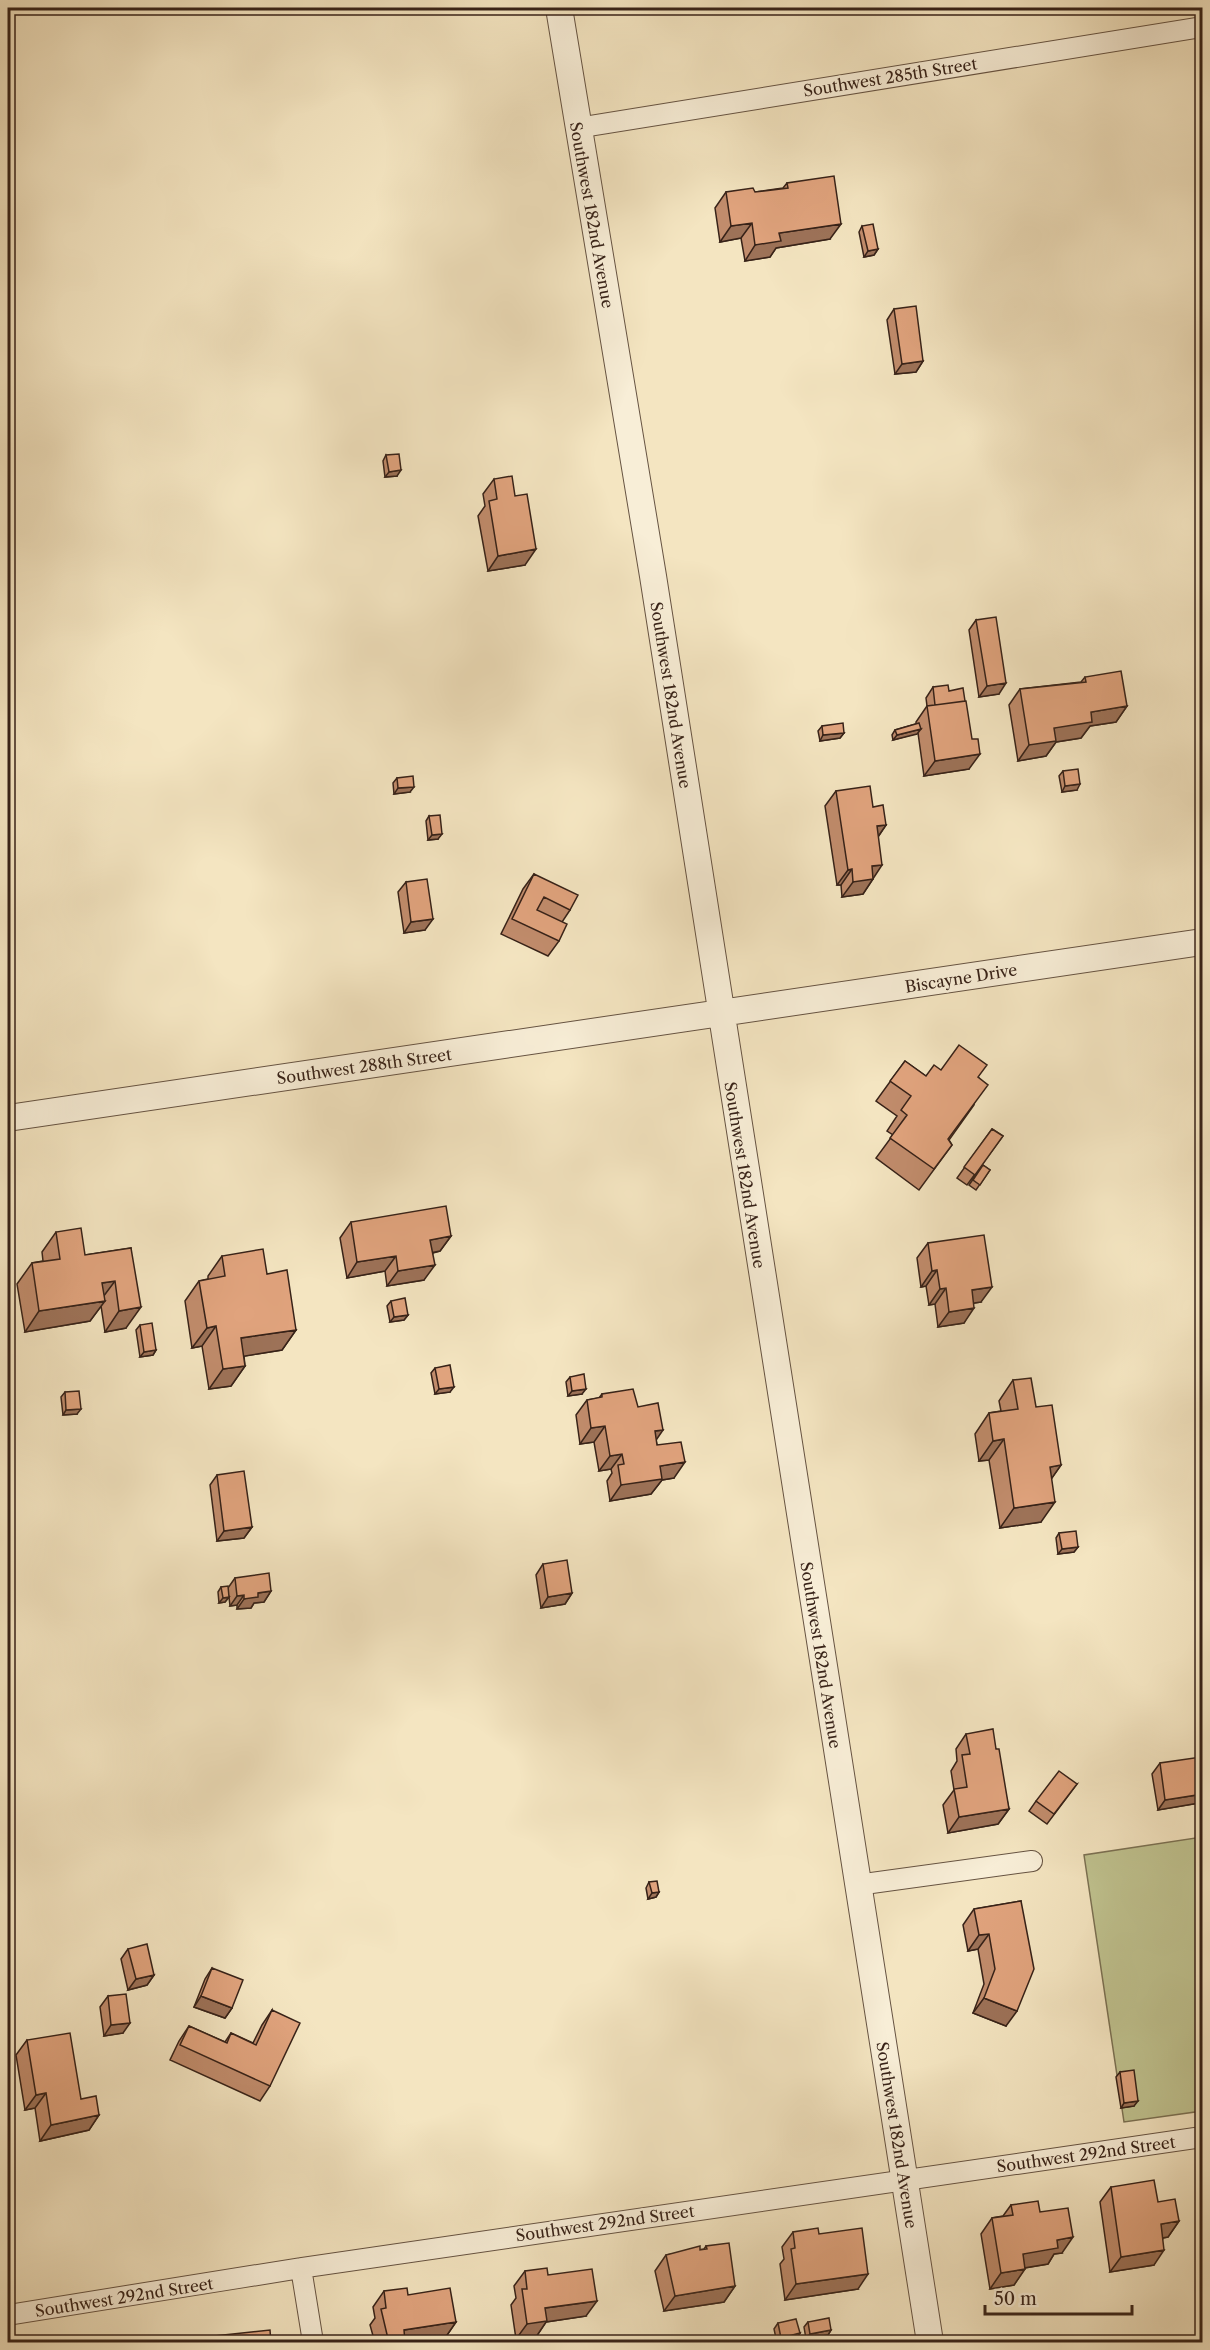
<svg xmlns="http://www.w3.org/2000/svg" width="1210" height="2350" font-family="'Libre Caslon Text',serif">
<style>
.green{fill:#c0c390;stroke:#7c7254;stroke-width:1.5}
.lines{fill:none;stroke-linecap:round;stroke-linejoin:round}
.minor-casing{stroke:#665342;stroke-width:22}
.tertiary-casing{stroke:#665342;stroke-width:28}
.minor{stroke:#f8eed7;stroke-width:20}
.tertiary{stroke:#f8eed7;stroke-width:26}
.wall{fill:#c18c6c;stroke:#372218;stroke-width:1.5}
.shaded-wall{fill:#9d7258;stroke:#372218;stroke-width:1.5}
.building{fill:#e0a37d;stroke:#372218;stroke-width:1.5}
.labels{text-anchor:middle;stroke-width:4.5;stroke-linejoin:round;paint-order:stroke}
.street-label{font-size:16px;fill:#372218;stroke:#f8eed7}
</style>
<rect width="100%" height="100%" fill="#f4e5c1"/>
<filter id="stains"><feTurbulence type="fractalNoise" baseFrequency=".00333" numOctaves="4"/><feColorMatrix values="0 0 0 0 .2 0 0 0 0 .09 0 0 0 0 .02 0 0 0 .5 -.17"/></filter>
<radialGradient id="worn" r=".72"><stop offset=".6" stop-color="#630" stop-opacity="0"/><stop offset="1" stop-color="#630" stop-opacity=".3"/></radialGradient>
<path class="green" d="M1202 1837V2111L1124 2122 1084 1855Z"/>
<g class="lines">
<defs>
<path id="minor" d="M577 128 1202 27
M857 1885 1032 1861
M301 2268 313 2342
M8 2315 301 2268 1202 2137"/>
<path id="tertiary" d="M559 8 653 576 930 2342
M8 1118 1202 942"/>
</defs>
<use href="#minor" class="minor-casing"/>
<use href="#tertiary" class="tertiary-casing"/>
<use href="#minor" class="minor"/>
<use href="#tertiary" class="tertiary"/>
</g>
<path class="wall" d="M787 183 830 239 776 248 770 257 745 261 741 238 720 242 715 208 726 192H755L783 188Z
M862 226 878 249 874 255 864 257 859 232Z
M894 309 923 361 916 372 895 374 887 320Z
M386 455 397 476 385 477 383 461Z
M494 479 525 565 488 571 478 516 485 506 483 494Z
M976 620 999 694 979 697 969 630Z
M1085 677 1127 706 1116 722 1090 726 1081 738 1056 742 1046 756 1018 761 1009 705 1020 689 1081 682Z
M933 687 969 769 924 776 918 733 893 740 892 735 895 730 916 724V722L927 706 926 698Z
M822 726 844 733 840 738 820 741 818 731Z
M1063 771 1077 790 1062 792 1059 776Z
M397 778 410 792 394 794 393 783Z
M836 791 873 807 886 825 878 837 873 879 863 894 842 897 841 885H837L825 806Z
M429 816 438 839 428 840 426 821Z
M534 874 570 910 562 922 559 941 548 956 501 934 523 889Z
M406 882 425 930 404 933 398 892Z
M905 1061 926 1076 941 1070 979 1078 974 1105 949 1140 952 1145 919 1190 876 1158 893 1135 887 1131 897 1116 876 1101Z
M992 1129 1003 1136 967 1185 957 1178Z
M983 1165 990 1170 976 1190 969 1185Z
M351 1222 451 1236 440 1251 433 1253 424 1280 387 1286 385 1271 347 1278 340 1238Z
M56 1232 85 1255 131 1248 126 1328 105 1332 101 1306 90 1321 25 1332 17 1284 32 1263 43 1261 42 1252Z
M928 1243 981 1302 974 1303 964 1323 938 1327 935 1304 929 1305 926 1286 921 1287 917 1258Z
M222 1256 267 1274 296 1330 282 1350 244 1356 245 1366 231 1386 209 1389 202 1346 192 1348 185 1301 199 1281 208 1279V1276Z
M391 1301 408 1315 404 1320 390 1322 387 1306Z
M140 1325 156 1350 153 1355 140 1357 136 1330Z
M435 1368 450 1392 435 1394 431 1373Z
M570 1377 582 1394 568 1396 566 1382Z
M1013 1380 1036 1407 1061 1465 1051 1479 1041 1522 1000 1528 989 1460 979 1461 975 1434 989 1413 1001 1411 999 1401Z
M65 1392 77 1414 63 1415 61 1397Z
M602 1394 638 1407 656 1440 657 1445 674 1478 662 1480 651 1494 610 1501 607 1481 612 1473 611 1469 599 1471 594 1442 580 1444 576 1415 587 1400 599 1398Z
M217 1475 252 1527 244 1538 217 1541 210 1485Z
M1059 1533 1078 1547 1074 1552 1058 1554 1056 1538Z
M543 1564 572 1593 565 1604 541 1608 536 1575Z
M235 1578 271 1591 264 1602 254 1603 251 1608 237 1609V1605L230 1606 229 1597 225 1602 219 1603 218 1592 221 1587 228 1588Z
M966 1734 996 1749 1009 1809 998 1824 948 1833 943 1805 954 1790 951 1771 957 1761 956 1749Z
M1160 1763 1203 1767V1799L1199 1803 1158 1810 1152 1774Z
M1077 1784 1047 1824 1029 1811 1036 1801Z
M649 1882 659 1892 656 1897 648 1899 646 1888Z
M1021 1901 1006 2026 973 2013 984 1984 978 1949 968 1951 963 1925 974 1909Z
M128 1949 154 1975 147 1985 128 1990 121 1959Z
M212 1968 232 2008 225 2018 194 2007 205 1979Z
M108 1996 123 2033 104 2036 100 2007Z
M272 2010 270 2086 260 2101 170 2060 179 2041 189 2026 225 2042 231 2033 253 2043 262 2025Z
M27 2040 81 2099 99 2115 89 2130 40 2141 35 2108 25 2110 16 2055Z
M1120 2072 1134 2106 1121 2108 1116 2077Z
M1111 2187 1158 2202 1179 2221 1168 2237 1163 2238 1154 2265 1110 2272 1100 2202Z
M1011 2205 1062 2253 1054 2254 1048 2264 1025 2268 1014 2285 990 2289 981 2234 992 2218 1003 2216Z
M793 2232 858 2289 785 2300 780 2264 784 2259 782 2247Z
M706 2246 735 2286 724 2302 664 2311 655 2271 666 2255 704 2249Z
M525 2271 548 2275 586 2316 546 2322 536 2337 516 2339 511 2305 516 2298 514 2286Z
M384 2291 408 2295 456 2322 445 2338 414 2343H375L370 2325 375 2318 373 2307Z
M808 2322 831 2330 828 2335 806 2339 804 2327Z
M778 2323 800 2333 796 2339 777 2343 774 2329Z"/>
<path class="shaded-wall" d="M752 223 741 238 720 242 731 226Z
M841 224 830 239 776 248 770 257 745 261 755 245 779 233Z
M878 249 874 255 864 257 868 251Z
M923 361 916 372 895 374 902 364Z
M401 470 397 476 385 477 389 472Z
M536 549 525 565 488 571 498 556Z
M1006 683 999 694 979 697 987 686Z
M1127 706 1116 722 1090 726 1081 738 1056 742 1046 756 1018 761 1029 745 1054 728 1091 712Z
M921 729 917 734 893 740 897 735Z
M844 733 840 738 820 741 823 735Z
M980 754 969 769 924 776 935 761Z
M1080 784 1077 790 1062 792 1065 786Z
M414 787 410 792 394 794 398 788Z
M886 825 875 841 877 826Z
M442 834 438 839 428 840 432 835Z
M882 865 863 894 842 897 853 882 872 866Z
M852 869 841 885H837L848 870Z
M433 919 425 930 404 933 411 922Z
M451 1236 440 1251 420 1255 430 1240Z
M396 1256 385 1271 347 1278 357 1262Z
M435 1265 424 1280 387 1286 398 1271Z
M937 1270 926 1286 921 1287 932 1271Z
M115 1281 100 1301 102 1283Z
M992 1287 981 1302 961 1305 972 1290Z
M946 1288 935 1304 929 1305 940 1289Z
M105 1301 90 1321 25 1332 39 1311Z
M141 1307 126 1328 105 1332 119 1311Z
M974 1308 964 1323 938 1327 949 1312Z
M408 1315 404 1320 390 1322 394 1317Z
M216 1326 202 1346 192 1348 207 1328Z
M296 1330 282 1350 227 1359 241 1338Z
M156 1350 153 1355 140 1357 144 1352Z
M245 1366 231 1386 209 1389 223 1369Z
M454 1387 450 1392 435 1394 439 1389Z
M586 1389 582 1394 568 1396 572 1391Z
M81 1409 77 1414 63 1415 66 1410Z
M605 1426 594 1442 580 1444 591 1428Z
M663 1430 652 1446 655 1431Z
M1004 1439 989 1460 979 1461 993 1441Z
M622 1454 611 1469 599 1471 610 1456Z
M685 1462 674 1478 662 1480 651 1494 610 1501 621 1485 660 1466Z
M1061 1465 1047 1485 1050 1467Z
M1055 1502 1041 1522 1000 1528 1014 1508Z
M252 1527 244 1538 217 1541 224 1531Z
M1078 1547 1074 1552 1058 1554 1062 1549Z
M271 1591 264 1602 254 1603 251 1608 237 1609 244 1599 258 1593Z
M572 1593 565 1604 541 1608 548 1597Z
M244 1595 237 1605 230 1606 237 1596Z
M229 1597 225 1602 219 1603 223 1598Z
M1203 1794V1799L1199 1803 1158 1810 1165 1800Z
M1009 1809 998 1824 948 1833 959 1817Z
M659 1892 656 1897 648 1899 652 1893Z
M989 1934 978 1949 968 1951 979 1935Z
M154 1975 147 1985 128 1990 136 1979Z
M201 1996 232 2008 225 2018 194 2007Z
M984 1998 1017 2011 1006 2026 973 2013Z
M130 2023 123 2033 104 2036 111 2025Z
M46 2093 35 2108 25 2110 36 2095Z
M1138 2101 1134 2106 1121 2108 1124 2103Z
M99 2115 89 2130 40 2141 51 2125Z
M1179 2221 1168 2237 1150 2240 1161 2224Z
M1073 2237 1062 2253 1054 2254 1048 2264 1012 2270 1023 2254 1057 2240Z
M1164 2250 1154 2265 1110 2272 1121 2257Z
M1025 2269 1014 2285 990 2289 1001 2273Z
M868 2274 858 2289 785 2300 796 2284Z
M735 2286 724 2302 664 2311 675 2296Z
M597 2301 586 2316 546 2322 536 2337 516 2339 527 2324 545 2308Z
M456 2322 445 2338 414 2343H395L404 2330Z
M831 2330 828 2335 806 2339 810 2334Z
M800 2333 796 2339 778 2343 781 2338Z"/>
<path class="building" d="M834 176 841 224 779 233 781 241 755 245 752 223 731 226 726 192 753 188 755 192 788 188 787 183Z
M873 224 878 249 868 251 862 226Z
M916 306 923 361 902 364 894 309Z
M399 454 401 470 389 472 386 455Z
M512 476 515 496 527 494 536 549 498 556 489 501 497 499 494 479Z
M996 617 1006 683 987 686 976 620Z
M1121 671 1127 706 1091 712 1092 722 1054 728 1056 741 1029 745 1020 689 1086 682 1085 677Z
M948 685 949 691 963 688 965 701 935 705 933 687Z
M966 701 972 739H978L980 754 935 761 927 706Z
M843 723 844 733 823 735 822 726Z
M919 723 921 729 897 735 895 730Z
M1078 769 1080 784 1065 786 1063 771Z
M413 776 414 787 398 788 397 778Z
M870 786 873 807 883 805 886 825 877 826 882 865 872 866 873 879 853 882 852 869 848 870 836 791Z
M440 815 442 834 432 835 429 816Z
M534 874 578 895 570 910 544 897 537 910 567 924 559 941 512 919Z
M427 879 433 919 411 922 406 882Z
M959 1045 987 1065 978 1077 988 1085 948 1139 952 1145 934 1169 890 1138 907 1115 901 1110 911 1096 890 1081 905 1061 926 1076 934 1065 941 1070Z
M992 1129 1003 1136 975 1175 964 1167Z
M983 1165 990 1170 980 1185 973 1180Z
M446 1206 451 1236 430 1240 435 1265 398 1271 396 1256 357 1262 351 1222Z
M81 1228 85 1255 131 1248 141 1307 119 1311 115 1281 102 1283 105 1301 39 1311 32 1263 60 1259 56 1232Z
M984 1235 992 1287 972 1290 974 1308 949 1312 946 1288 940 1289 937 1270 932 1271 928 1243Z
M263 1249 267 1274 287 1270 296 1330 241 1338 245 1366 223 1369 216 1326 207 1328 199 1281 225 1276 222 1256Z
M405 1298 408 1315 394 1317 391 1301Z
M152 1323 156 1350 144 1352 140 1325Z
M450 1365 454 1387 439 1389 435 1368Z
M584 1374 586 1389 572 1391 570 1377Z
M1031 1378 1036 1407 1052 1405 1061 1465 1050 1467 1055 1502 1014 1508 1004 1439 993 1441 989 1413 1018 1409 1013 1380Z
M633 1389 638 1407 658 1403 663 1430 655 1431 657 1445 681 1442 685 1462 660 1466 662 1479 621 1485 618 1465 624 1464 622 1454 610 1456 605 1426 591 1428 587 1400 602 1397V1394Z
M79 1391 81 1409 66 1410 65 1392Z
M244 1471 252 1527 224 1531 217 1475Z
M1076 1531 1078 1547 1062 1549 1059 1533Z
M567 1560 572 1593 548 1597 543 1564Z
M269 1573 271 1591 258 1593V1597L244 1599V1595L237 1596 235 1578Z
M228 1586 229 1597 223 1598 221 1587Z
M993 1729 996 1749H999L1009 1809 959 1817 954 1789 967 1787 962 1755 970 1754 966 1734Z
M1201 1757 1203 1767V1794L1165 1800 1160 1763Z
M1059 1771 1077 1784 1054 1814 1036 1801Z
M657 1881 659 1892 652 1893 649 1882Z
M1021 1901 1034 1969 1017 2011 984 1998 995 1969 989 1934 979 1935 974 1909Z
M147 1944 154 1975 136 1979 128 1949Z
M212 1968 243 1980 232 2008 201 1996Z
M126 1994 130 2023 111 2025 108 1996Z
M272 2010 300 2023 270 2086 180 2045 189 2026 227 2043 231 2033 256 2045Z
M70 2033 81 2099 96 2096 99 2115 51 2125 46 2093 36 2095 27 2040Z
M1134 2070 1138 2101 1124 2103 1120 2072Z
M1154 2180 1158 2202 1175 2199 1179 2221 1161 2224 1164 2250 1121 2257 1111 2187Z
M1038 2201 1040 2212 1068 2208 1073 2237 1057 2240 1058 2248 1023 2254 1025 2269 1001 2273 992 2218 1013 2215 1011 2205Z
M818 2228 819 2234 862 2228 868 2274 796 2284 791 2249 795 2248 793 2232Z
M729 2243 735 2286 675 2296 666 2255 700 2246V2250L707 2249 706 2246Z
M547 2268 548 2275 592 2269 597 2301 545 2308 547 2321 527 2324 522 2289H527L525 2271Z
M407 2288 408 2295 450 2288 456 2322 404 2330 405 2342 389 2343 381 2309 386 2308 384 2291Z
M829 2318 831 2330 810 2334 808 2322Z
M796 2319 800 2333 781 2338 778 2323Z
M270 2330 271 2343H196V2338Z
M1061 2337 1062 2343H1024V2342Z"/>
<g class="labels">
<g class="street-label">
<text transform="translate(890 77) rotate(-9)" y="6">Southwest 285th Street</text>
<text transform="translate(592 215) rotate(80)" y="6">Southwest 182nd Avenue</text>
<text transform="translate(671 695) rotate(81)" y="6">Southwest 182nd Avenue</text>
<text transform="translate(961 978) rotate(-9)" y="6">Biscayne Drive</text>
<text transform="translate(364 1066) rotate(-8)" y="6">Southwest 288th Street</text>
<text transform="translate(745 1175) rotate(81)" y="6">Southwest 182nd Avenue</text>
<text transform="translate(821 1655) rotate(81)" y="6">Southwest 182nd Avenue</text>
<text transform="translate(897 2135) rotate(81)" y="6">Southwest 182nd Avenue</text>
<text transform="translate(1086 2154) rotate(-8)" y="6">Southwest 292nd Street</text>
<text transform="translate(605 2223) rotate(-8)" y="6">Southwest 292nd Street</text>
<text transform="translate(124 2297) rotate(-9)" y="6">Southwest 292nd Street</text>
</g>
</g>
<rect width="1210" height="2350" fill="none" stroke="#f4e5c1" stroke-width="30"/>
<rect x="9" y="9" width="1192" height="2332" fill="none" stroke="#372218" stroke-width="3"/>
<rect x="15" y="15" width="1180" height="2320" fill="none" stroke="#372218" stroke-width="1.5"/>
<path d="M985 2305v9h147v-9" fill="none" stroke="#372218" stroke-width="3"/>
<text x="994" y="2305" font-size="18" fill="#372218" stroke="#f8eed7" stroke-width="4.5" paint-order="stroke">50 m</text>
<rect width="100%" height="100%" filter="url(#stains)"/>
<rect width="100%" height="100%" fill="url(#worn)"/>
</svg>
